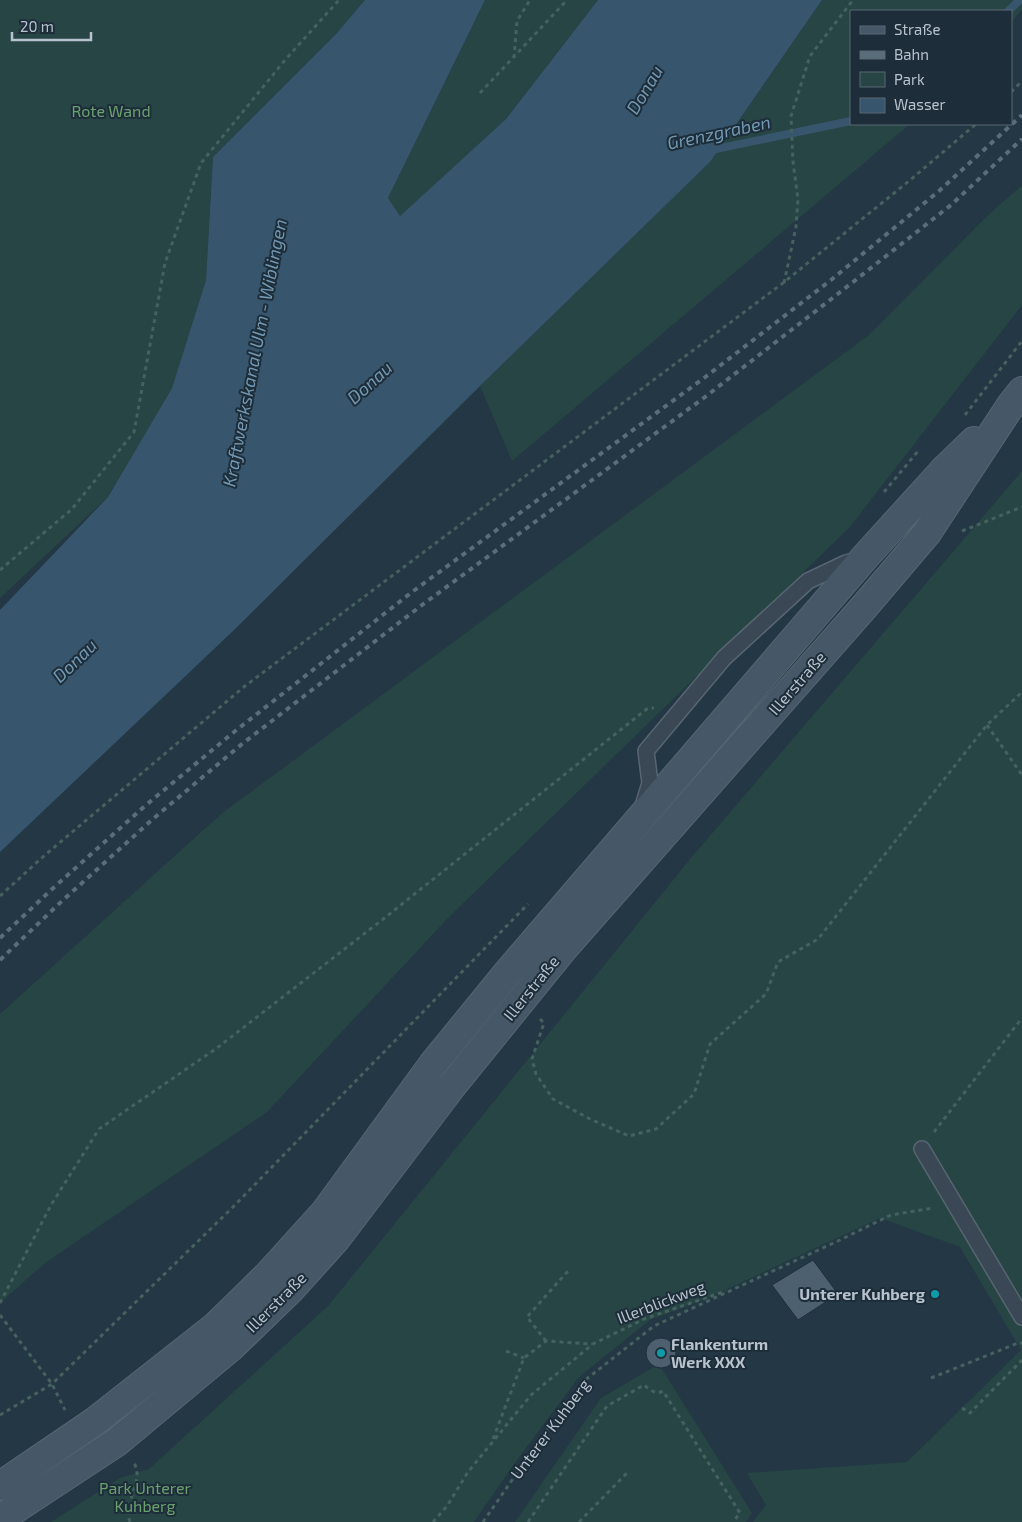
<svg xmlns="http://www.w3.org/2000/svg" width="1022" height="1522" font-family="'Exo 2',sans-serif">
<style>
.green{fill:#264544}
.water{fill:#37556d}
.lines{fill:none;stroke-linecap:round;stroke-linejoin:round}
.stream{stroke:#37556d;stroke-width:8}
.building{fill:#4d6070;stroke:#1f2f3b}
.lane-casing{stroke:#576571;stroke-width:18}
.secondary-casing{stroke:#576571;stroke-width:30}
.path{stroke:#456160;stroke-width:3;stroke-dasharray:4 4;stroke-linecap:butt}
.lane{stroke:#394854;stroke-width:15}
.secondary{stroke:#465767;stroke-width:28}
.rail{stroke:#5a6d7b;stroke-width:4;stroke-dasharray:5 5;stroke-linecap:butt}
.culture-dot{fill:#0f9aa8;stroke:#1d2d39;stroke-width:2}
.labels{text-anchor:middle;stroke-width:4;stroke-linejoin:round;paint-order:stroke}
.park-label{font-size:16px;fill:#6ba06f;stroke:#1d2d39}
.street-label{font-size:16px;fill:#b6c2cd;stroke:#1d2d39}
.poi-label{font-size:16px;font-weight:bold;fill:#b6c2cd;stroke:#1d2d39;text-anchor:end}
.water-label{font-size:18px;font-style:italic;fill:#7398b3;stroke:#1d2d39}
</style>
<rect width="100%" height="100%" fill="#243744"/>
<path class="green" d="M0 0H365L336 34 213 157 206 280 172 388 108 497 0 598Z
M485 0H598L506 119 400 216 388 198Z
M822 0H1022V9L1011 23V11H851V124H910L512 461 480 386 710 162Z
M1022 185V305L849 528 448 918 267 1112 45 1263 0 1303V1014L221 814 869 335 987 216Z
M1022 471V1522H753L766 1505 747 1473 907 1462 1021 1350 960 1247 880 1218 708 1298 650 1320 579 1377 517 1460 474 1522H51L120 1478 149 1469 328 1306 691 858Z
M654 1367 662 1369 752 1513 746 1522H515L601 1398Z"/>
<path class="water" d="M365 0H485L388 198 400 216 506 119 598 0H822L710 162 480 386 233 631 0 852V610L108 497 172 388 206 280 213 157 336 34Z"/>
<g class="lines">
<path class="stream" d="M1008 11 1020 0
M711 150 851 121"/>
</g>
<path class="building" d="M813 1260 838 1294 798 1320 772 1285Z
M646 1353a15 15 0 1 1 30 0a15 15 0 1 1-30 0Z"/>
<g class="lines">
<defs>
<path id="lane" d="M643 806 650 783 646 751 724 658 808 581 846 563 856 560
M922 1149 1022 1317"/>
<path id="secondary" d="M0 1486 94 1422 216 1326 268 1275 325 1212 433 1064 508 972 865 557 944 470 974 441
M0 1519 117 1442 231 1347 291 1289 336 1239 452 1086 563 949 864 607 927 533 1011 405 1022 391"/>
</defs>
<use href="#lane" class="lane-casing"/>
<use href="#secondary" class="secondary-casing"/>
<path class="path" d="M514 58 517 21 530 0
M1011 92 1022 81
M480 93 567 0
M784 283 796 227 798 199 793 162 791 116 810 56 853 0
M965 415 1022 341
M884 492 919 450
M962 531 1022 507
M0 570 72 509 134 432 165 263 201 163 285 60 339 0
M987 725 1022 775
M0 896 45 855 245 686 783 283 909 181 976 124
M540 1019 544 1023 532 1059 536 1074 553 1099 590 1119 629 1136 656 1129 694 1094 710 1044 766 994 778 962 818 939 987 725 1022 692
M934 1132 1022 1018
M0 1303 51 1205 99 1129 217 1048 382 920 648 708H654
M0 1315 52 1384 65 1410
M546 1341 527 1317 568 1271
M506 1351 524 1358
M931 1378 1018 1343H1022
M962 1408 970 1413 1022 1360
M0 1415 52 1384 233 1207 528 904
M493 1439 524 1358 546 1341 592 1344
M130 1522C122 1503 145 1482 134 1463
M433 1522 447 1506 468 1472 531 1395 593 1344 644 1319 726 1291
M483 1522 544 1434 584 1381 654 1326 840 1240 891 1215 933 1208
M528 1522 607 1406 644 1385C650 1390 656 1395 663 1391L740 1513 733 1522
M579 1522 627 1473"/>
<use href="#lane" class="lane"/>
<use href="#secondary" class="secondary"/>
<path class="rail" d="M0 938 51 890 146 805 234 732 412 592 704 378 831 280 939 191 1022 115
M0 960 62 901 154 818 242 744 422 605 705 397 839 293 951 205 1022 139"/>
</g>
<g class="culture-dot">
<circle cx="935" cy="1294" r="5"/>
<circle cx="661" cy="1353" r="5"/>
</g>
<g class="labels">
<g class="park-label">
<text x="111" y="117">Rote Wand</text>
<text x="145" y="1494">Park Unterer<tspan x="145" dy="18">Kuhberg</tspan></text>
</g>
<g class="street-label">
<text transform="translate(797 683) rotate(-49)" y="6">Illerstraße</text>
<text transform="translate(531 988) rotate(-51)" y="6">Illerstraße</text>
<text transform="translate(276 1302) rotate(-45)" y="6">Illerstraße</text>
<text transform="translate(661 1302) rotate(-21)" y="6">Illerblickweg</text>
<text transform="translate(550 1429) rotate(-53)" y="6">Unterer Kuhberg</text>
</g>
<g class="poi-label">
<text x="925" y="1300">Unterer Kuhberg</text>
<text x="671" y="1350" text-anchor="start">Flankenturm<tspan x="671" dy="18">Werk XXX</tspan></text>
</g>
<g class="water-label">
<text transform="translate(645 90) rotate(-59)" y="6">Donau</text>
<text transform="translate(719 133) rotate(-12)" y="6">Grenzgraben</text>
<text transform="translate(255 353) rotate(-79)" y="6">Kraftwerkskanal Ulm - Wiblingen</text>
<text transform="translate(370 383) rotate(-42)" y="6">Donau</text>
<text transform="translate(75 661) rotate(-44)" y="6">Donau</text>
</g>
</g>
<rect x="850" y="10" width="162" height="115" fill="#1d2d39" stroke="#5a6974"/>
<rect x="860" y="26" width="25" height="8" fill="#465767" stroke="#5a6974"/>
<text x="894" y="35" font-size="15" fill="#b6c2cd">Straße</text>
<rect x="860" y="51" width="25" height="8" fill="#5a6d7b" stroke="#5a6974"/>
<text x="894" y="60" font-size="15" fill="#b6c2cd">Bahn</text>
<rect x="860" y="72" width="25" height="15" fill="#264544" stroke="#5a6974"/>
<text x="894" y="85" font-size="15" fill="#b6c2cd">Park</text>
<rect x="860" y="98" width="25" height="15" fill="#37556d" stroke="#5a6974"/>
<text x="894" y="110" font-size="15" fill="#b6c2cd">Wasser</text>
<path d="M12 32v8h79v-8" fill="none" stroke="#b6c2cd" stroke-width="2.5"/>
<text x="20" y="32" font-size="15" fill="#b6c2cd" stroke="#1d2d39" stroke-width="4" paint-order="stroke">20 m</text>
</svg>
